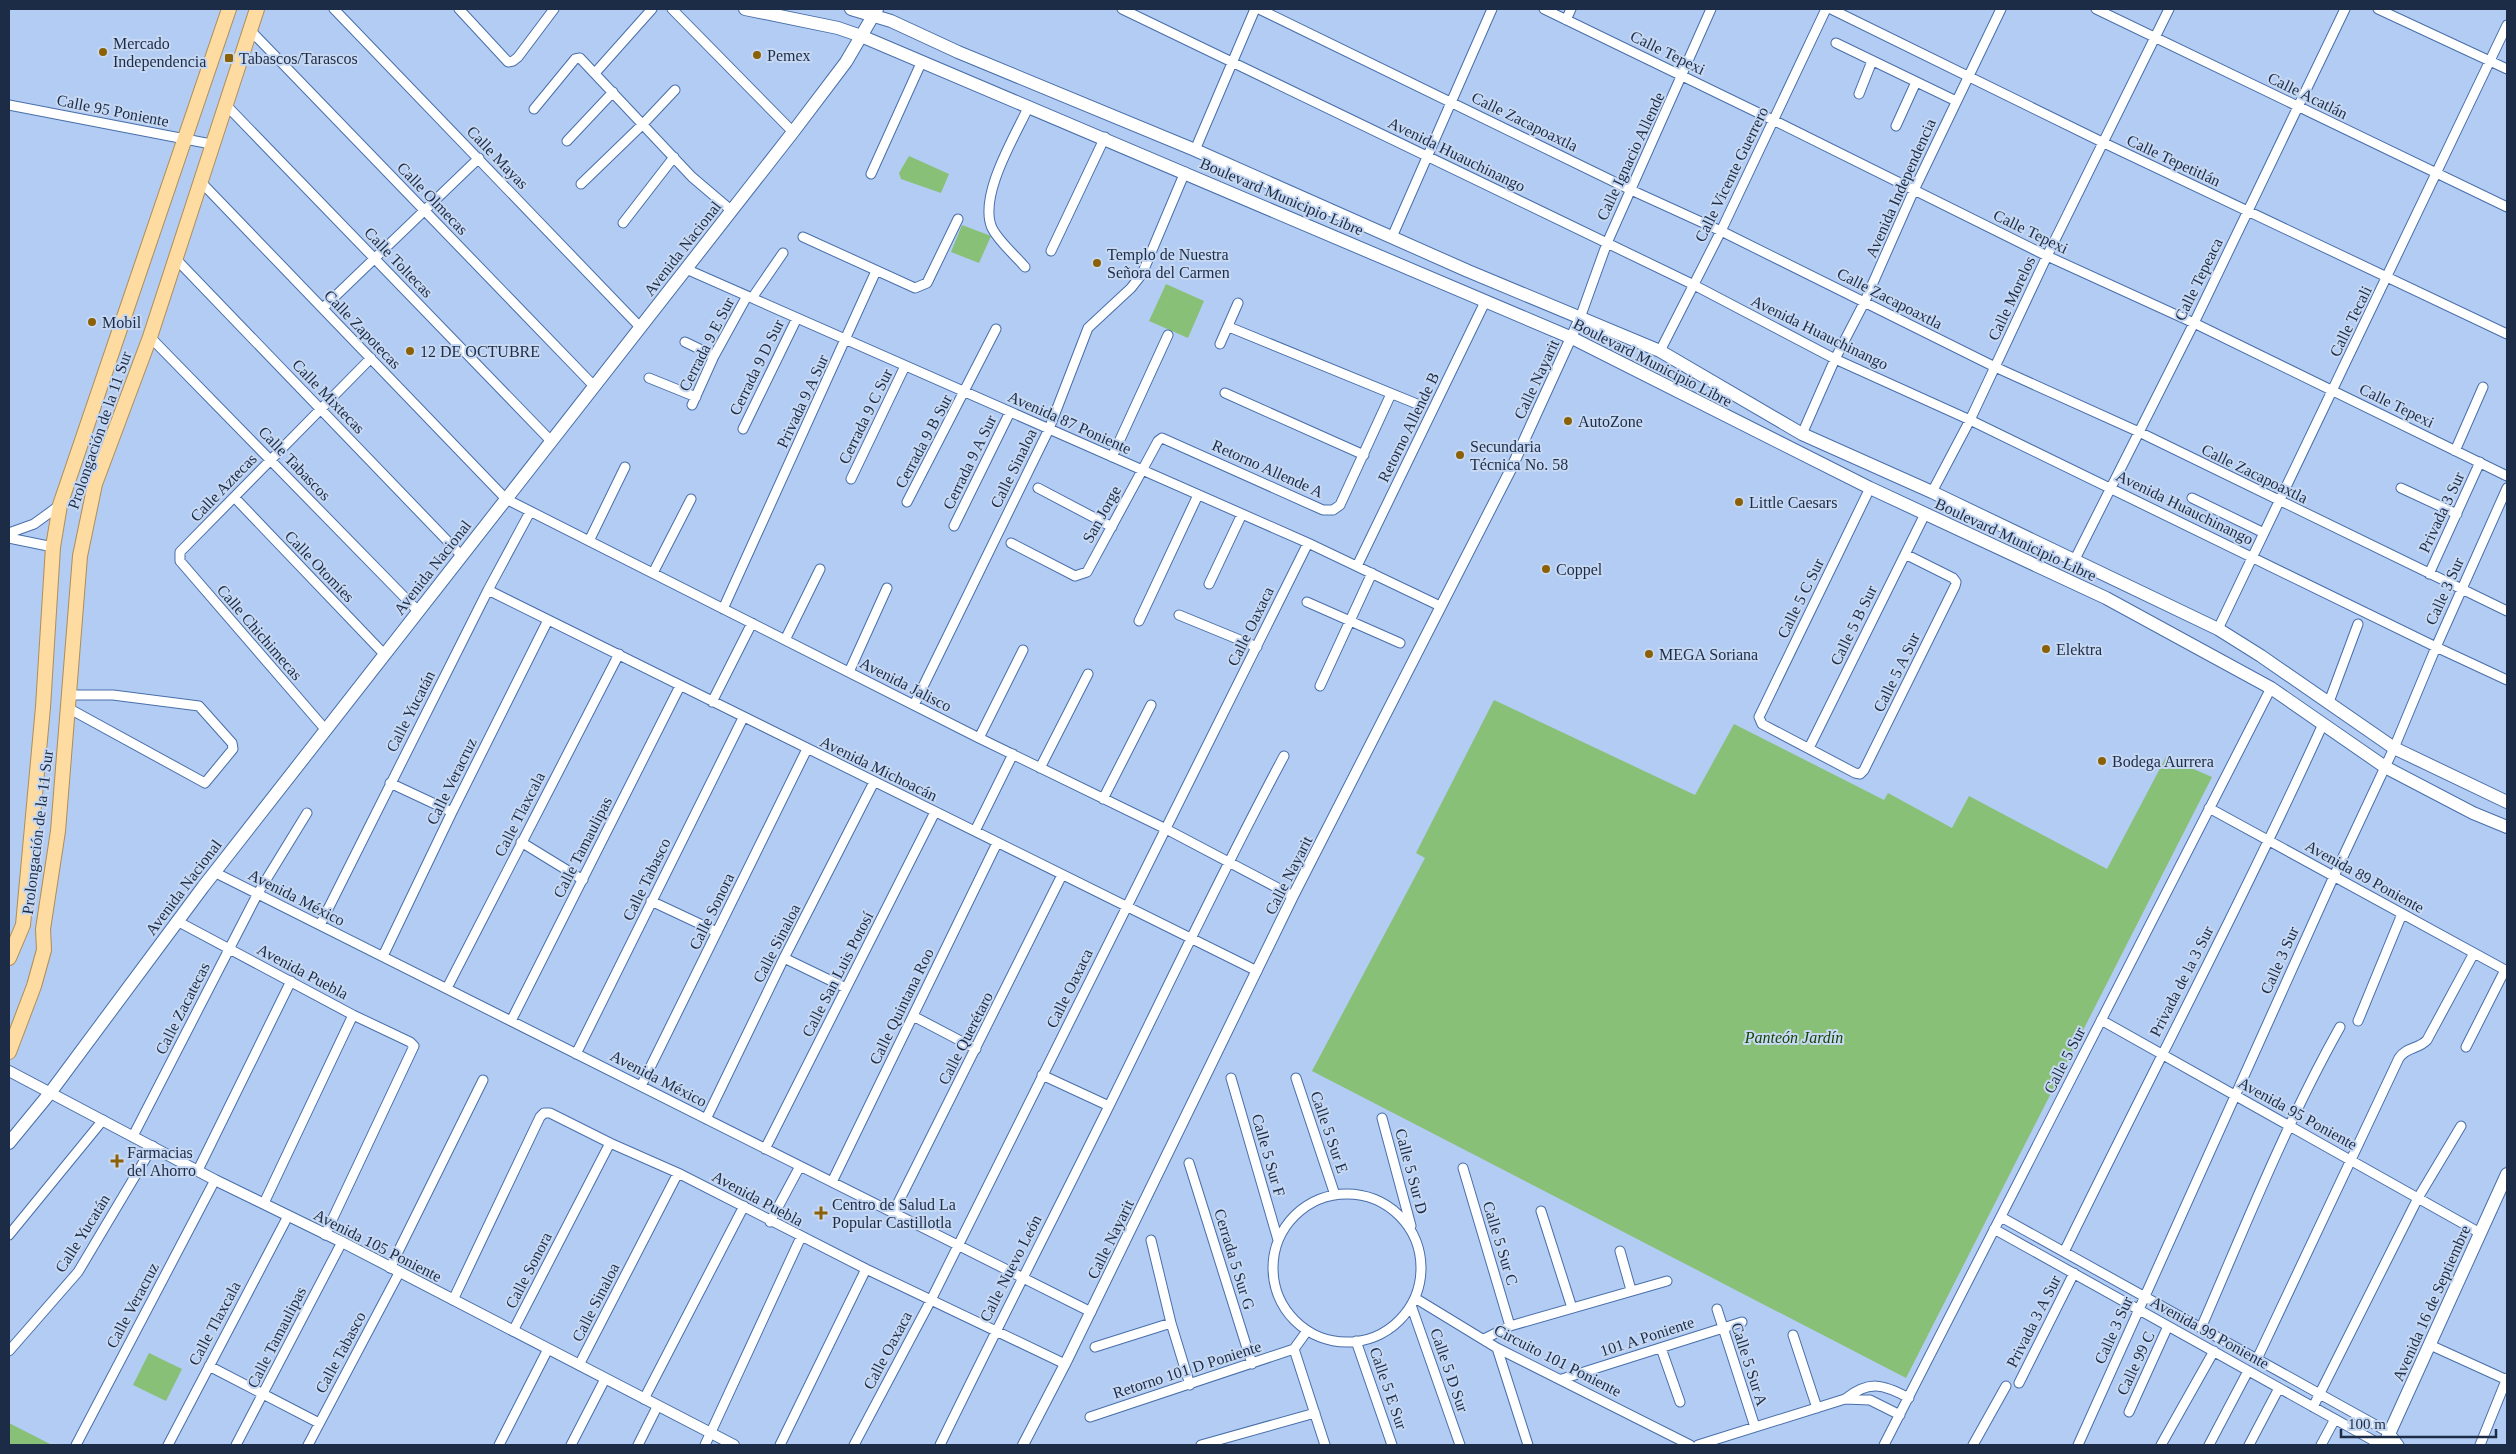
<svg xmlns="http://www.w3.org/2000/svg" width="2516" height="1454" font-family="Georgia,serif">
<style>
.green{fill:#89c077}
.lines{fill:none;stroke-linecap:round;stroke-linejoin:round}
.minor-casing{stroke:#486faa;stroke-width:11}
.tertiary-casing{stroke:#486faa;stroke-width:12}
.secondary-casing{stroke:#486faa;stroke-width:14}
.primary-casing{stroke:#ae8e58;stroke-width:16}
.minor{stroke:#fff;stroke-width:9}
.tertiary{stroke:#fff;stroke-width:10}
.secondary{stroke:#fff;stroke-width:12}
.primary{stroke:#fedba1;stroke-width:14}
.poi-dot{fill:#8c6105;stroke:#c7d8f3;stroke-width:2}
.labels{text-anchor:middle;stroke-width:4;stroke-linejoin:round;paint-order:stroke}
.poi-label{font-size:16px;fill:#1c2c46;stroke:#c7d8f3;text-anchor:start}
.street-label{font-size:16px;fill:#1c2c46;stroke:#c7d8f3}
.park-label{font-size:16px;font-style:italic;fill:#154400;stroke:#c7d8f3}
</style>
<rect width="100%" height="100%" fill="#b2ccf3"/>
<path class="green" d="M909 156 949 174 941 193 901 179 899 173Z
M962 225 991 236 979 263 951 252Z
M1166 284 1204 301 1188 338 1149 321Z
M1494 700 1695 795 1734 724 1884 800 1888 793 1952 828 1969 796 2107 869 2166 757 2212 777 1906 1378 1312 1071 1425 858 1416 853Z
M149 1353 182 1369 166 1401 133 1385Z
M9 1423 52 1445H9Z"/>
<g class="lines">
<defs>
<path id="minor" d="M334 9 640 327
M459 9 508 62 513 61 518 57 554 9
M672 9 793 132
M1122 9 1694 285 1835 359 1970 420 2436 647 2507 680
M1259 9 1631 190 1721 231 1995 367 2139 432 2507 611
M1544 9 1773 120 2047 256 2194 323 2507 476
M1831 9 2102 142 2507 334
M2096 9 2507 207
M2378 9 2507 69
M1566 20 1571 9
M250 30 594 386
M1836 43 1956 101
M595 73 652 9
M1859 94 1872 61
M225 104 551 441
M9 105 211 144
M534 109 575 59 580 58 692 177 732 211
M1896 126 1916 82
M567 141 613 92
M1195 150 1255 9
M871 174 922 61
M199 180 506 499 979 738 1166 829 1293 896
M581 184 643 124 675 90
M623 223 674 157
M803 237 915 288 927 283 958 219
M1392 237 1492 9
M1051 251 1105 137
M174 257 461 555
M1025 267C1015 255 999 242 992 228 978 196 1015 136 1029 106
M686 269 1308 543 1440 606
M752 298 783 253
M323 308 479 158
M1580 318 1607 243 1711 9
M1229 327 1417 404
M150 337 418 611
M685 342 714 356
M1220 344 1238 303
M1660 351 1721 231 1826 9
M649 378 696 397
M1225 393 1364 455
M692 405 714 356 747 296
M743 429 797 318
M1802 434 1835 359 1865 301 1914 190 2001 9
M2455 451 2483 387
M1112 457 1168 335
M851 479 905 366
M1038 488 1112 527
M1870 488 1759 717 1762 724 1855 773 1860 774 1864 770 1955 586 1956 582 1953 578 1905 554
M2401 488 2457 514
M1932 492 1970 420 2047 256 2169 9
M235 498 384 654
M2192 498 2264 533
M907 502 996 329
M954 526 1010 412
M9 533 34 524 60 505
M9 538 53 547
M589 541 625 467
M1011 543 1075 576 1087 572 1158 441 1162 438 1323 510H1333L1340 505 1391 394
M2074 561 2194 323 2345 9
M1357 566 1485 302
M653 573 691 499
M2429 574 2480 462
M1209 584 1242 514
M488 590 1257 971
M1307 602 1400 643
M723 609 876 271
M1179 615 1257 647
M1139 621 1198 495
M2218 629 2507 25
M785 640 820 569
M849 672 887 588
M1320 686 1372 573
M712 702 752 623
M2329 702 2358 624
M914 705 1049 429 1088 328 1131 288 1142 274 1185 172
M68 708 205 783 233 749 232 743 199 706 113 695H69
M325 729 180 561V552L371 358
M979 738 1023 650
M1809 748 1925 514
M1040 768 1088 674
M390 783 452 812
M1103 799 1151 705
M2209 808 2507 971
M975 831 1013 754
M521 842 583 880
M214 872 1091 1312
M651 901 717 932
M177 921 353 1015 410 1042 414 1046 325 1235
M320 925 488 590 530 512
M383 956 452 812 548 620
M784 958 846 988
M447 988 619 654
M913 1016 976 1049
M2101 1020 2480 1233
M511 1021 680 686
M2358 1021 2402 914
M2466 1047 2505 970
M576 1054 743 718
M1042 1075 1109 1106
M1231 1078 1278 1240
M1296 1078 1335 1195
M641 1086 807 749
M1382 1118 1411 1226
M706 1119 784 958 874 782
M133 1136 258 893 307 813
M765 1149 935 812
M1189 1163 1252 1364
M1463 1168 1510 1326
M198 1170 291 981
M832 1182 997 843
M1273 1268a74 74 0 1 1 148 0a74 74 0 1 1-148 0Z
M264 1203 353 1015
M1541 1211 1572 1308
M893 1213 1062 875
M2001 1217 2390 1433 2399 1445
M770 1222 800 1166
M1994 1229 2376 1442 2389 1444
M9 1235 103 1120
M1151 1240 1171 1323 1190 1385
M1620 1251 1631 1290
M2064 1252C2150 1076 2242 902 2323 724
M390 1268 483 1080
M1415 1298 1497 1348 1690 1445
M453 1300 540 1117 544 1113H550L610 1143 678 1173 866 1269 1065 1364
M1411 1305 1460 1445
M1717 1309 1755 1427
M2201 1328C2245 1227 2286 1123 2340 1027
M513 1331 610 1143
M1793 1335 1817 1408
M1484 1339 1510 1326 1667 1281
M1356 1341 1392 1445
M2430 1345 2507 1380
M1095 1347 1171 1323
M1497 1348 1528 1445
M1661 1348 1680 1402
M1294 1349 1325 1445
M1294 1349 1307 1331
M9 1351 78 1272 153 1146
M2257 1359 2399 1058C2406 1047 2419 1049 2427 1040L2474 953
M579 1365 678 1173
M209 1366 319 1423
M1562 1379 1742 1322
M2019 1383 2074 1273
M644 1399 744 1206
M1845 1399C1869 1380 1883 1384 1909 1398
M2313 1407 2418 1198 2461 1126
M2129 1412 2168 1326
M1090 1417 1294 1349
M76 1445 215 1180
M168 1445 288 1216
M236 1445 342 1242
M308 1445 399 1273
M499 1445 548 1349
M571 1445 605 1379
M638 1445 657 1407
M705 1445 801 1237
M780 1445 866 1269
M854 1445 931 1300 1308 543
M940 1445C995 1332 1053 1219 1109 1106 1167 989 1222 871 1284 756
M1201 1445 1315 1413
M1698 1445 1845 1399 1870 1400 1900 1415
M1884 1445 2271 688
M1973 1445 2006 1386
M2078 1445 2334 876 2394 748 2436 647 2507 488
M2161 1445 2214 1351
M2209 1445 2248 1371
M2249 1445 2279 1388
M2321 1445 2335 1419
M2480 1445 2507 1378"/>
<path id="tertiary" d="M9 1071 215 1180 342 1242 734 1445
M1023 1445 1065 1364 1293 896 1511 469 1580 318"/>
<path id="secondary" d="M745 9 838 28 861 36 1572 338 1870 488 2106 598 2271 688 2385 767 2473 813 2507 827
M851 9 891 21 958 52 1195 150 1468 271 1660 351 1802 434 1932 492 2218 629 2261 656 2394 748 2507 802
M9 1143 50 1093 203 887 793 132 846 62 877 9
M2384 1445 2507 1174"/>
<path id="primary" d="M9 958 23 925 43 707 53 547 60 505 229 9
M9 1052 34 986 44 950 43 929 58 831 80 556 95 484 150 337 257 9"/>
</defs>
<use href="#minor" class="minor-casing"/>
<use href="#tertiary" class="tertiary-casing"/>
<use href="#secondary" class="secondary-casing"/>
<use href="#primary" class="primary-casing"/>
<use href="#minor" class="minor"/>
<use href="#tertiary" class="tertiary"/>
<use href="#secondary" class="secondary"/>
<use href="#primary" class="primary"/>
</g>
<g class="poi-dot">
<circle cx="103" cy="52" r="5"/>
<circle cx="757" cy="55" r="5"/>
<rect x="224" y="53" width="10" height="10" rx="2.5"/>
<circle cx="1097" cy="263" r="5"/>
<circle cx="92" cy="322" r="5"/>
<circle cx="410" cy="351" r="5"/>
<circle cx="1568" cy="421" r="5"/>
<circle cx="1460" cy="455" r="5"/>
<circle cx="1739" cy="502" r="5"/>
<circle cx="1546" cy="569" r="5"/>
<circle cx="2046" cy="649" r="5"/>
<circle cx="1649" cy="654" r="5"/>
<circle cx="2102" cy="761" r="5"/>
<path d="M114.5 1153.5h5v5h5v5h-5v5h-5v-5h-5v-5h5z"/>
<path d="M818.5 1205.5h5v5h5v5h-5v5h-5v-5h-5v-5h5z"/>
</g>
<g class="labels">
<g class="poi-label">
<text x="113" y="49">Mercado<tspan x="113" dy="18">Independencia</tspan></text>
<text x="767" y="61">Pemex</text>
<text x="239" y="64">Tabascos/Tarascos</text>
<text x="1107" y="260">Templo de Nuestra<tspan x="1107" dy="18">Señora del Carmen</tspan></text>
<text x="102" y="328">Mobil</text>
<text x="420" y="357">12 DE OCTUBRE</text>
<text x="1578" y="427">AutoZone</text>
<text x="1470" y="452">Secundaria<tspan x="1470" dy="18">Técnica No. 58</tspan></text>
<text x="1749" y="508">Little Caesars</text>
<text x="1556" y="575">Coppel</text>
<text x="2056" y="655">Elektra</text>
<text x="1659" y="660">MEGA Soriana</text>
<text x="2112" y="767">Bodega Aurrera</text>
<text x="127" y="1158">Farmacias<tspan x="127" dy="18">del Ahorro</tspan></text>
<text x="832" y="1210">Centro de Salud La<tspan x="832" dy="18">Popular Castillotla</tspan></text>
</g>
<g class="street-label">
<text transform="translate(1668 52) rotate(26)" y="6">Calle Tepexi</text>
<text transform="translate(2308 95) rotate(26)" y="6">Calle Acatlán</text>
<text transform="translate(113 110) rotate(11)" y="6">Calle 95 Poniente</text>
<text transform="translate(1525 121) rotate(26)" y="6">Calle Zacapoaxtla</text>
<text transform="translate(1457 154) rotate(26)" y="6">Avenida Huauchinango</text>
<text transform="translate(1630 156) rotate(-65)" y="6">Calle Ignacio Allende</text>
<text transform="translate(498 157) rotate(46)" y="6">Calle Mayas</text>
<text transform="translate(2174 160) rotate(25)" y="6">Calle Tepetitlán</text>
<text transform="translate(1731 174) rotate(-64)" y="6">Calle Vicente Guerrero</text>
<text transform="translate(1900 188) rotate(-66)" y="6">Avenida Independencia</text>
<text transform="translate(1282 196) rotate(23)" y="6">Boulevard Municipio Libre</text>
<text transform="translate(433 198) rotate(46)" y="6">Calle Olmecas</text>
<text transform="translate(2031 231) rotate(26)" y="6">Calle Tepexi</text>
<text transform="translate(682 248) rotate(-52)" y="6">Avenida Nacional</text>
<text transform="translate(399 262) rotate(46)" y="6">Calle Toltecas</text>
<text transform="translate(2198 279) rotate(-64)" y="6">Calle Tepeaca</text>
<text transform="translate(1890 298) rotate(27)" y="6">Calle Zacapoaxtla</text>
<text transform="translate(2011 298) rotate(-65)" y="6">Calle Morelos</text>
<text transform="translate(2350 321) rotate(-64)" y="6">Calle Tecali</text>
<text transform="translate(363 329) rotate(46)" y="6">Calle Zapotecas</text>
<text transform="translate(1820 332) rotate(26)" y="6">Avenida Huauchinango</text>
<text transform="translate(706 344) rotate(-63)" y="6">Cerrada 9 E Sur</text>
<text transform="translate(1653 362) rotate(27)" y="6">Boulevard Municipio Libre</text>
<text transform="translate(756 367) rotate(-64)" y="6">Cerrada 9 D Sur</text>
<text transform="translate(1536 379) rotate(-65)" y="6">Calle Nayarit</text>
<text transform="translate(329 396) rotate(46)" y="6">Calle Mixtecas</text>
<text transform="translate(802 401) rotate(-65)" y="6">Privada 9 A Sur</text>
<text transform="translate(2397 405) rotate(26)" y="6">Calle Tepexi</text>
<text transform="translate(865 416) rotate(-64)" y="6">Cerrada 9 C Sur</text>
<text transform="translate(1070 422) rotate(24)" y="6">Avenida 87 Poniente</text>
<text transform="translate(1408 427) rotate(-64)" y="6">Retorno Allende B</text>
<text transform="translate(99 430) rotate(-71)" y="6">Prolongación de la 11 Sur</text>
<text transform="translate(923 441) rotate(-62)" y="6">Cerrada 9 B Sur</text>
<text transform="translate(969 462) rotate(-64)" y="6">Cerrada 9 A Sur</text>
<text transform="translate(295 463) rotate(46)" y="6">Calle Tabascos</text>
<text transform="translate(1013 468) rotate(-64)" y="6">Calle Sinaloa</text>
<text transform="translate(1268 468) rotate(24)" y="6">Retorno Allende A</text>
<text transform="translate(2255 473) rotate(26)" y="6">Calle Zacapoaxtla</text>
<text transform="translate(223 487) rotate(-46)" y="6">Calle Aztecas</text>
<text transform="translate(2185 507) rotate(26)" y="6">Avenida Huauchinango</text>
<text transform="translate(2441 512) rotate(-65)" y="6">Privada 3 Sur</text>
<text transform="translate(1101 514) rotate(-61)" y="6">San Jorge</text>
<text transform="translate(2016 539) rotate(25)" y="6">Boulevard Municipio Libre</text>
<text transform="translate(320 566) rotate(46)" y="6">Calle Otomíes</text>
<text transform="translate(432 567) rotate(-52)" y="6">Avenida Nacional</text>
<text transform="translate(2444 591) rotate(-66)" y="6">Calle 3 Sur</text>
<text transform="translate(1800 598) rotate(-64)" y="6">Calle 5 C Sur</text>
<text transform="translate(1853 625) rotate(-64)" y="6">Calle 5 B Sur</text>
<text transform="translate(1250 626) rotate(-64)" y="6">Calle Oaxaca</text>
<text transform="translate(260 632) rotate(49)" y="6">Calle Chichimecas</text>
<text transform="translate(1896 672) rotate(-64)" y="6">Calle 5 A Sur</text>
<text transform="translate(906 684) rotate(27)" y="6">Avenida Jalisco</text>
<text transform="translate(410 711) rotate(-63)" y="6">Calle Yucatán</text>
<text transform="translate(879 768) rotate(26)" y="6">Avenida Michoacán</text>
<text transform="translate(451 781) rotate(-64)" y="6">Calle Veracruz</text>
<text transform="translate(519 814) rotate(-63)" y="6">Calle Tlaxcala</text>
<text transform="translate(37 832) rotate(-83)" y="6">Prolongación de la 11 Sur</text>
<text transform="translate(582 847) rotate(-63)" y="6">Calle Tamaulipas</text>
<text transform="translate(1288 875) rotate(-63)" y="6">Calle Nayarit</text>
<text transform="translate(2365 876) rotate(29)" y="6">Avenida 89 Poniente</text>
<text transform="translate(646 879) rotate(-64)" y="6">Calle Tabasco</text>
<text transform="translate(183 887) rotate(-53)" y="6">Avenida Nacional</text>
<text transform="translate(297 897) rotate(27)" y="6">Avenida México</text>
<text transform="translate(711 911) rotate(-64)" y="6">Calle Sonora</text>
<text transform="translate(776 943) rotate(-63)" y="6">Calle Sinaloa</text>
<text transform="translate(2279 960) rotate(-66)" y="6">Calle 3 Sur</text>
<text transform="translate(303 971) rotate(28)" y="6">Avenida Puebla</text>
<text transform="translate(837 974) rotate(-63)" y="6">Calle San Luis Potosí</text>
<text transform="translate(2181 981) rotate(-63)" y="6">Privada de la 3 Sur</text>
<text transform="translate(1069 988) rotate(-64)" y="6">Calle Oaxaca</text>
<text transform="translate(901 1006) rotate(-64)" y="6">Calle Quintana Roo</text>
<text transform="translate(182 1008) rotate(-63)" y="6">Calle Zacatecas</text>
<text transform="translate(965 1038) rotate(-63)" y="6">Calle Querétaro</text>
<text transform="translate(2064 1060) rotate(-63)" y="6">Calle 5 Sur</text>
<text transform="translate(659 1078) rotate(27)" y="6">Avenida México</text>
<text transform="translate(2298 1113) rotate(29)" y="6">Avenida 95 Poniente</text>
<text transform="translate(1330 1132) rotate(71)" y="6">Calle 5 Sur E</text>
<text transform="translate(1269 1155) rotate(74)" y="6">Calle 5 Sur F</text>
<text transform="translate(1412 1171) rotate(75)" y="6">Calle 5 Sur D</text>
<text transform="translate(758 1198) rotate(28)" y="6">Avenida Puebla</text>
<text transform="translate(82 1233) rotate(-58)" y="6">Calle Yucatán</text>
<text transform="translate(1110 1239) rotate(-64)" y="6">Calle Nayarit</text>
<text transform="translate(1501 1243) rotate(73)" y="6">Calle 5 Sur C</text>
<text transform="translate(378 1245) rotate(27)" y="6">Avenida 105 Poniente</text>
<text transform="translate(1235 1259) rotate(73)" y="6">Cerrada 5 Sur G</text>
<text transform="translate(1010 1268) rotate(-63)" y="6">Calle Nuevo León</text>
<text transform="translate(528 1270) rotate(-63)" y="6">Calle Sonora</text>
<text transform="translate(595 1302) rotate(-63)" y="6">Calle Sinaloa</text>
<text transform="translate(2431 1303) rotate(-66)" y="6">Avenida 16 de Septiembre</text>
<text transform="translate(132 1305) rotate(-62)" y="6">Calle Veracruz</text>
<text transform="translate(2033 1321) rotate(-63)" y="6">Privada 3 A Sur</text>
<text transform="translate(214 1323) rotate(-62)" y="6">Calle Tlaxcala</text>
<text transform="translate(2113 1330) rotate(-66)" y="6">Calle 3 Sur</text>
<text transform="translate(2210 1332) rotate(29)" y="6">Avenida 99 Poniente</text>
<text transform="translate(1647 1336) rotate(-18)" y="6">101 A Poniente</text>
<text transform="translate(276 1337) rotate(-63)" y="6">Calle Tamaulipas</text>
<text transform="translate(887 1350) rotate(-62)" y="6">Calle Oaxaca</text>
<text transform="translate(340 1352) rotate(-62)" y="6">Calle Tabasco</text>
<text transform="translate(1558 1360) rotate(27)" y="6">Circuito 101 Poniente</text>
<text transform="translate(2135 1363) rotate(-65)" y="6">Calle 99 C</text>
<text transform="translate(1750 1364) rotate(72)" y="6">Calle 5 Sur A</text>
<text transform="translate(1187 1369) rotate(-18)" y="6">Retorno 101 D Poniente</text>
<text transform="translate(1450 1370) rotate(71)" y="6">Calle 5 D Sur</text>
<text transform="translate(1389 1388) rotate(71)" y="6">Calle 5 E Sur</text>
</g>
<g class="park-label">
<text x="1794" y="1043">Panteón Jardín</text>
</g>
</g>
<rect width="2516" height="1454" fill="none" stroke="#1c2c46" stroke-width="20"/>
<path d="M2341 1429v8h155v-8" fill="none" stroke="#1c2c46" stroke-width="2.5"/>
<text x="2348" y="1429" font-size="15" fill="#1c2c46" stroke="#c7d8f3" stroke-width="4" paint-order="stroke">100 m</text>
</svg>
